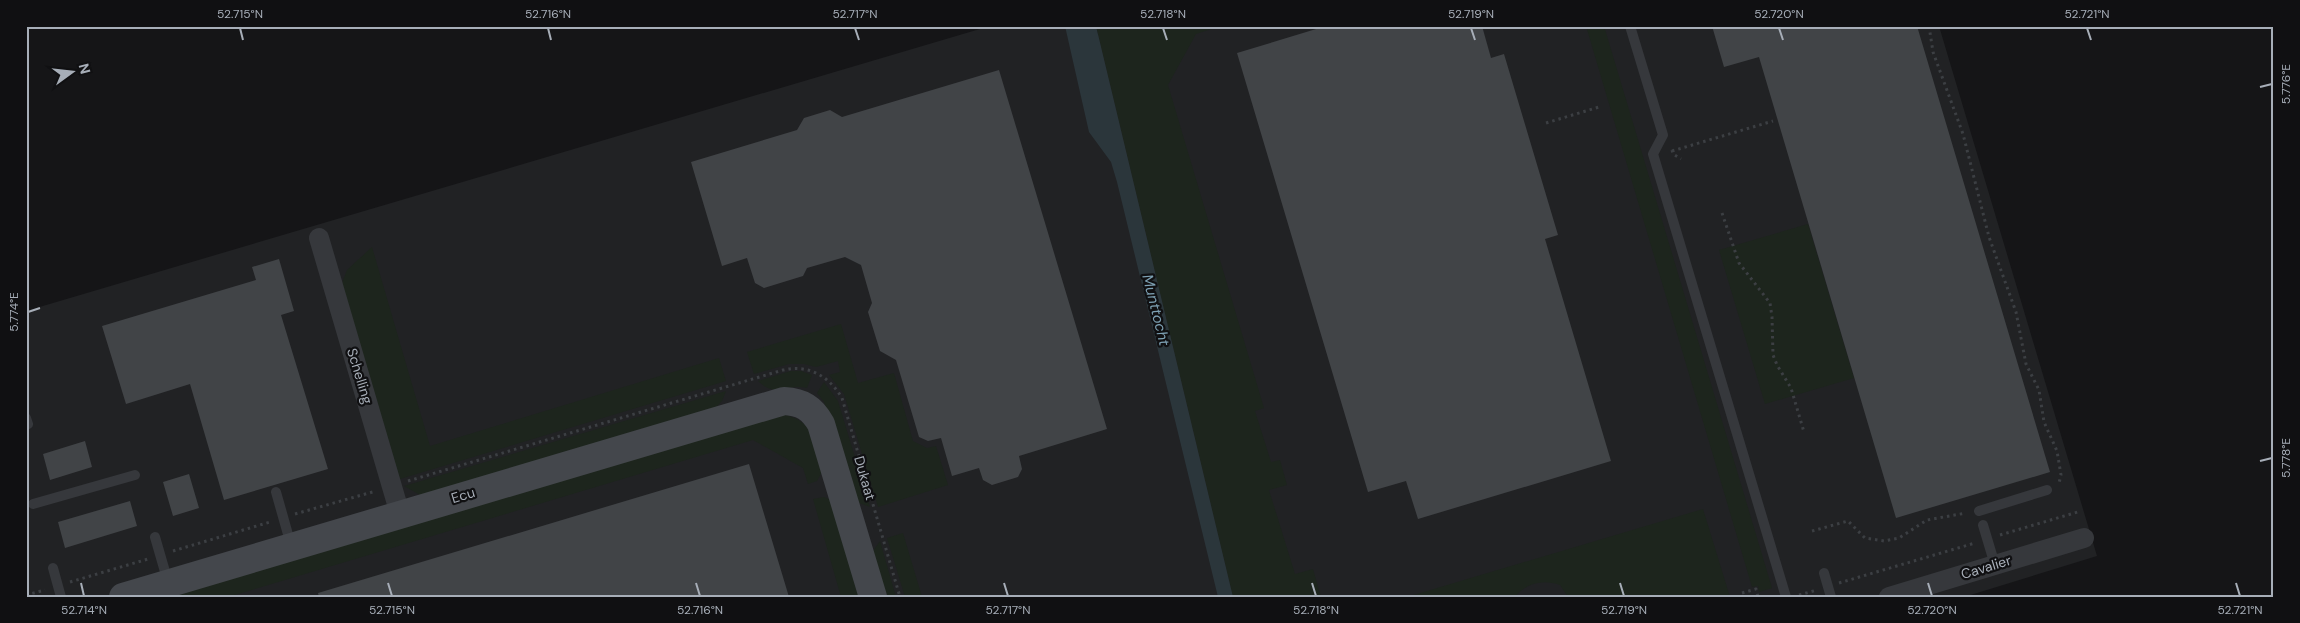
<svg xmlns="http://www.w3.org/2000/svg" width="2300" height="623" font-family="'DM Sans',sans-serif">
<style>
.built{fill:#212224}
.green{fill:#1d251d}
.water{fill:#2b363b}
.building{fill:#414447}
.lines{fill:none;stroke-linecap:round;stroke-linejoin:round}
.path{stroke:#3c3f43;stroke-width:3;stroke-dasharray:2.5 4;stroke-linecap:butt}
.lane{stroke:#36383c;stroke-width:10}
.street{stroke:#36383c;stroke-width:20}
.secondary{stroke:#44474c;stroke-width:28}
.ticks{fill:none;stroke:#a7aeb8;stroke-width:2}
.labels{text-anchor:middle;stroke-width:4.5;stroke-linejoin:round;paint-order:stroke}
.street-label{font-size:14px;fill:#a7aeb8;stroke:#101012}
.water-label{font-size:15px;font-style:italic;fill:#7da0b3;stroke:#101012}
.neatline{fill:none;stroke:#a7aeb8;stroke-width:2}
.ticks-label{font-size:12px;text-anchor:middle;fill:#a7aeb8}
</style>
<rect width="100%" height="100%" fill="#151517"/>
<path class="built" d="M990 26H1083L1086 37 1127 26H1939L2097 556 1964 597H26V311Z"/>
<path class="green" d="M1096 26H1221L1196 34 1168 85 1264 408 1255 411 1271 462 1280 460 1287 485 1269 490 1295 574 1313 569 1321 597H1233Z
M1586 26H1604L1772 588 1759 592 1758 586 1752 587Z
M1808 224 1854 378 1765 404 1719 250Z
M372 247 430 446 719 358 726 381 400 479 342 283 347 270Z
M841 324 858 383 894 373 913 441 927 448 936 446 948 485 878 507 844 394 829 375 840 372 838 361 816 367 804 364H789L754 374 747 352Z
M791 371H801L812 375 807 388C787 383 777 399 758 381Z
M824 382 838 401 870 507 859 503 852 496 824 402 817 393Z
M726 391 722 401 715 408 422 496 404 486Z
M772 413C813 417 812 434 824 468L817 481 808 484 803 468 753 440 228 597H156Z
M824 497 831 500 863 597H841L813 499Z
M1703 509 1730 597H1568L1560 585C1543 579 1526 583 1515 597H1407Z
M903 533 922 597H905L887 538Z
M880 541 896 597H882L873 551Z"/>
<path class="water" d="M1065 26H1096L1233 597H1218L1117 182 1111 162 1089 132Z"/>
<path class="building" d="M1326 26H1482L1491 58 1504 54 1558 235 1545 239 1611 461 1418 519 1406 481 1368 492 1237 53Z
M1712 26H1917L2050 472 1896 518 1759 57 1724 67Z
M999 70 1107 429 1019 456 1022 469 1018 477 992 485 983 480 979 468 952 476 941 438 928 441 919 437 896 360 880 351 868 312 872 303 861 265 845 257 807 268 803 276 764 288 755 283 747 258 722 266 691 162 797 130 804 118 830 110 842 117Z
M279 259 294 311 281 315 328 469 224 500 190 384 126 404 102 326 256 280 252 267Z
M85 441 92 467 50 480 43 454Z
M749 464 789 597H319L318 593Z
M189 474 199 508 173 516 163 482Z
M130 501 137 526 65 548 58 522Z"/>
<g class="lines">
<path class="path" d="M1929 26 1933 52 1963 134 1989 237 2016 312 2026 364 2039 390 2044 422 2057 451 2061 475 2059 483
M1546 123 1599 107
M1672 150 1673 154 1681 159
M1672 151 1773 121
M1722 213 1739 263 1770 303 1772 317 1773 355 1777 365 1791 388 1804 432
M408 481 783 370C808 364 829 376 842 398L900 597
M295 514 376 491
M1812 531 1848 521 1865 538 1884 541 1899 538 1927 520 1966 513
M2000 535 2081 511
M173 551 270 522
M70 582 148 559
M1839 583 1975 543
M1742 593 1756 589 1758 597
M26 595 45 590
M1799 595 1817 590"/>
<path class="lane" d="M1630 26 1663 135 1653 154 1786 597
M26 418 28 424 26 425
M276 492 291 545
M33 504 135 475
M1979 511 2047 490
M1983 525 1995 565
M155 537 168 582
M53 568 61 597
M1824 573 1831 597"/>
<path class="street" d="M319 238 400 514
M1889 597 2084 538"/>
<path class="secondary" d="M123 597 784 401C802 402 812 408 821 424L873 597"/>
</g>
<path class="ticks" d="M240 28 243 40M548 28 551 40M855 28 859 40M1163 28 1167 40M1471 28 1475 40M1779 28 1783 40M2087 28 2091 40M2260 87 2272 84M28 312 40 308M2260 461 2272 458M81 583 84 596M388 583 392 596M696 583 700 596M1004 583 1008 596M1312 583 1316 596M1620 583 1624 596M1928 583 1932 596M2236 583 2240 596"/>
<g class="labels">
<g class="street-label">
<text transform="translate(360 376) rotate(73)" y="5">Schelling</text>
<text transform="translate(865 478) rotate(74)" y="5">Dukaat</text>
<text transform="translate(463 495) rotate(-17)" y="5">Ecu</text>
<text transform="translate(1986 567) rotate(-17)" y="5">Cavalier</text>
</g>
<g class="water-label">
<text transform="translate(1156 310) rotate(76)" y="5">Munttocht</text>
</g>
</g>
<rect width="2300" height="623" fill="none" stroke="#101012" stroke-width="55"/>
<g transform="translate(72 72) rotate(75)" stroke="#101012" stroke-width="4" paint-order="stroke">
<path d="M0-4L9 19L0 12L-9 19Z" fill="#a7aeb8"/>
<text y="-8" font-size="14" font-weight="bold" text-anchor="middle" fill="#a7aeb8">N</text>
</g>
<rect x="28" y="28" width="2244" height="568" class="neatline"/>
<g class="ticks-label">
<text x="240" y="18">52.715°N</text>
<text x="548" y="18">52.716°N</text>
<text x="855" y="18">52.717°N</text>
<text x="1163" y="18">52.718°N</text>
<text x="1471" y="18">52.719°N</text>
<text x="1779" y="18">52.720°N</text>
<text x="2087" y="18">52.721°N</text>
<text transform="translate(2286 84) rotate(-90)" y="4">5.776°E</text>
<text transform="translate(14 312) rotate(-90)" y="4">5.774°E</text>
<text transform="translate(2286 458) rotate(-90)" y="4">5.778°E</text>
<text x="84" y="614">52.714°N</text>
<text x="392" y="614">52.715°N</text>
<text x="700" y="614">52.716°N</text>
<text x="1008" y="614">52.717°N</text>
<text x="1316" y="614">52.718°N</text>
<text x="1624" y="614">52.719°N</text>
<text x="1932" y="614">52.720°N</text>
<text x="2240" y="614">52.721°N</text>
</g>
</svg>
